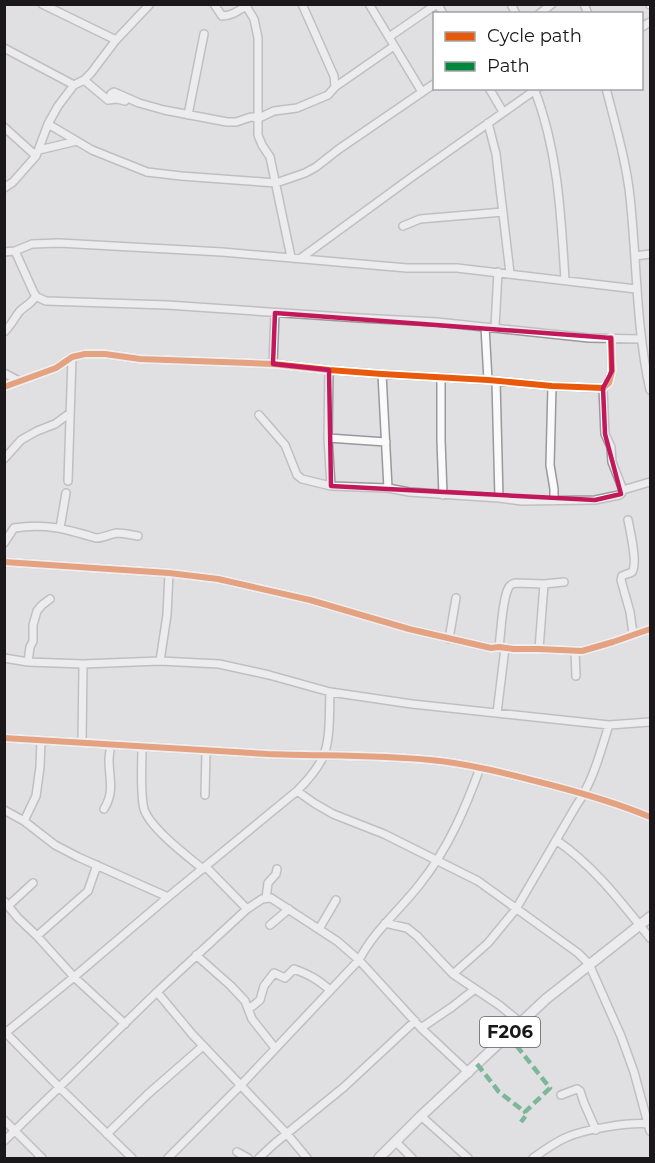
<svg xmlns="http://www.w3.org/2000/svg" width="655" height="1163" font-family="Montserrat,sans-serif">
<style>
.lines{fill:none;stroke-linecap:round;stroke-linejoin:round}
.minor-casing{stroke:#99989a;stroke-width:10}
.major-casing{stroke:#99989a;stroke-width:12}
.minor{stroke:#fafafa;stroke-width:7}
.major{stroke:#fafafa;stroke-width:9}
.quiet{stroke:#00873e;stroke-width:4.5;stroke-dasharray:9 4.5;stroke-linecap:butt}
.cycleway-casing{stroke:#fff;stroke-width:10}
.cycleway{stroke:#e8590c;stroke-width:6}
.marked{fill:none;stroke:#c2185b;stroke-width:4.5;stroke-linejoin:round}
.labels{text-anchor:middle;stroke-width:4.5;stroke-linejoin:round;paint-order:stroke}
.shield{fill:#fff;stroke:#5f5d5f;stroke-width:1.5}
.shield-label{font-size:18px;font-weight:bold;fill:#1a181a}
</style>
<rect width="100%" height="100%" fill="#e0dfe1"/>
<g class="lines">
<defs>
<path id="minor" d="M42 4 116 40
M214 4 222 16C231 16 238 11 246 6L247 5
M302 4 334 76 335 87
M369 4 422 92
M438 4 443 14
M511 4 516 14
M584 4 588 14
M650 4V5
M246 6 254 19 258 38V135L262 145 270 157 291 257
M539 14 552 4
M642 27 650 22
M389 37 437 4
M4 48 74 85
M84 80 108 100 117 99 125 101
M489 88 503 112
M606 88C615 124 626 160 630 197 637 262 636 327 650 390
M535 91C558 151 561 215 565 280
M108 100 111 94 114 92 139 103 164 110 227 122H236L251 117 259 118 274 111 297 108 328 95 335 87 394 46
M188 115 204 34
M488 123 496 154 510 273
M48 124 92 150 147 172 181 176 276 183 305 173 316 167 339 149 434 84
M4 127 36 156
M39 150 77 141
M4 188 13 182 36 156 48 124 58 106 74 85 84 80 91 73 116 40 150 4
M403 226 420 219 503 212
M15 251 34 293 37 297 46 301 167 305 359 318 437 322 589 338 641 339
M4 252 15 251 32 244 59 243 222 252 407 268H457L636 289
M635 256 650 254
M301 258 412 177 538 88
M485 327 488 380
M495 327 498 272
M4 332C11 326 14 318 20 311 25 306 31 304 35 297H37
M273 364 275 313
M329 370 328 438 331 486
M4 373 19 381
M382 374 388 488
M441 378V440L443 495
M496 381 499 498
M552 386 550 465 554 489V501
M4 387 56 368 72 357 85 354H105L140 359 273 364 329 370 382 374 488 380 552 386 603 388 609 383 612 371 611 338
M603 388 605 434 611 447 612 462 623 490
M259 415 285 445 297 475 302 479 331 486 388 488 409 492 499 498 522 501 595 500 619 495 621 494 623 490 650 482
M328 438 386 442
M4 459 21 440 37 431 55 424 70 413
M68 481 72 357
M628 520C630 530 638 564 632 572 629 574 625 574 622 576L621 580 630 612 633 634
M60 528 66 493
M4 543 14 528C46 523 66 529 96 538 103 538 110 534 117 533 124 533 131 535 138 536
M4 562 169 573 218 579 310 600 409 629 491 648 499 647 514 649H539L582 651 613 642 650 629
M449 639 456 598
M499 647C501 633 502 601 508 589 510 584 511 585 515 583L544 584 564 582
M539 649 544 584
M575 651 576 676
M4 658 28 662 83 664 160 661 219 664 269 675 330 692 412 704 609 725 650 722
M160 661 167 615 169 573
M28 662 30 647 33 641V625L37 611 42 605 50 599
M497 713 505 648
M4 738C92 744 180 749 268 754 322 756 377 755 431 760 470 764 509 774 547 784 582 793 617 803 650 817
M82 743 83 664
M142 748C142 764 140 794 144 809 150 828 187 856 203 869
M297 791 314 803 333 814 384 834 478 881 578 953 589 964 621 1036 634 1072 650 1131
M205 795 206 751
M104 809C115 791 109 779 109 760 109 755 110 750 111 745
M4 810 24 821 55 845 78 857 168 897
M24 821 36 796 40 767 41 740
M556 840C594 866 621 902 650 938
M206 867 247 909
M266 898 268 883 276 874 277 869
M4 901 18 918 37 936 74 977 125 1024
M8 906 33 883
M385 923 407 928 417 936 453 974 499 1005 520 1022
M270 925 289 909
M319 929 336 900
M37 936 88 891 97 865
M196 955 231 986 245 1001 252 1019 275 1048
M453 974 488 943 516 909 576 806C593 782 600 753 609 725
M157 992 192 1034 287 1134 307 1158
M249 1009 260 1000 264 986 274 973 285 978 294 969C310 975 317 979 330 990
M421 1028 452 1007 475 989
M4 1031 60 1088 132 1158
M4 1034 74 977 168 897 297 791C307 781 317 770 323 757 331 739 329 711 330 692
M561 1095 577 1089 580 1091 584 1103 596 1130
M421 1116 468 1158
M4 1120 42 1158
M107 1134 148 1094 203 1046
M4 1141 157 992 247 909 262 899 271 898 337 941 359 960 421 1028 469 1073
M396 1142 412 1158
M237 1152 248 1158
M168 1158 240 1086 359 960C374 931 400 910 420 884 448 849 465 809 480 768
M259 1158 274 1144 344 1087 415 1021
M533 1158C543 1151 554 1143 565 1138 584 1129 630 1122 650 1124"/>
<path id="major" d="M379 1158 421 1116 546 999 650 917"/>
</defs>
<use href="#minor" class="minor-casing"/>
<use href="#major" class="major-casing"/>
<use href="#minor" class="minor"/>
<use href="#major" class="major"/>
<path class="quiet" d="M508 1035 550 1088 525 1112 527 1114 521 1122
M477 1064 499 1092 525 1112"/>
<defs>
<path id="cycleway" d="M4 387 56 368 72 357 85 354H105L140 359 273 364 329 370 382 374 488 380 552 386 603 388 609 383 612 371 611 338
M4 562 169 573 218 579 310 600 409 629 491 648 499 647 514 649H539L582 651 613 642 650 629
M4 738C92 744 180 749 268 754 322 756 377 755 431 760 470 764 509 774 547 784 582 793 617 803 650 817"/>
</defs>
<use href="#cycleway" class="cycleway-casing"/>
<use href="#cycleway" class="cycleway"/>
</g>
<path d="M0 0H655V1163H0ZM275 313 611 338 612 371 603 388 605 434 621 494 595 500 331 486 329 370 273 364Z" fill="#e0dfe1" fill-opacity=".55" fill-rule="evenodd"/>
<path class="marked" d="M275 313 611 338 612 371 603 388 605 434 621 494 595 500 331 486 329 370 273 364Z"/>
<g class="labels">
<rect class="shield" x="480" y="1017" width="60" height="30" rx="4.5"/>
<g class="shield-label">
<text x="510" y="1038">F206</text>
</g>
</g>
<rect width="655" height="1163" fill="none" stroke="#1a181a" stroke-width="12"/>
<rect x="433" y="12" width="210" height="78" fill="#ffffff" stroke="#a3a3a3" stroke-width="1.5"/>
<rect x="445" y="32" width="30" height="9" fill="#e8590c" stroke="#a3a3a3" stroke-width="1.5"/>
<text x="487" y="42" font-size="18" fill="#1a181a">Cycle path</text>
<rect x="445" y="62" width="30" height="9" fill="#00873e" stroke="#a3a3a3" stroke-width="1.5"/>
<text x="487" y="72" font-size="18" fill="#1a181a">Path</text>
</svg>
